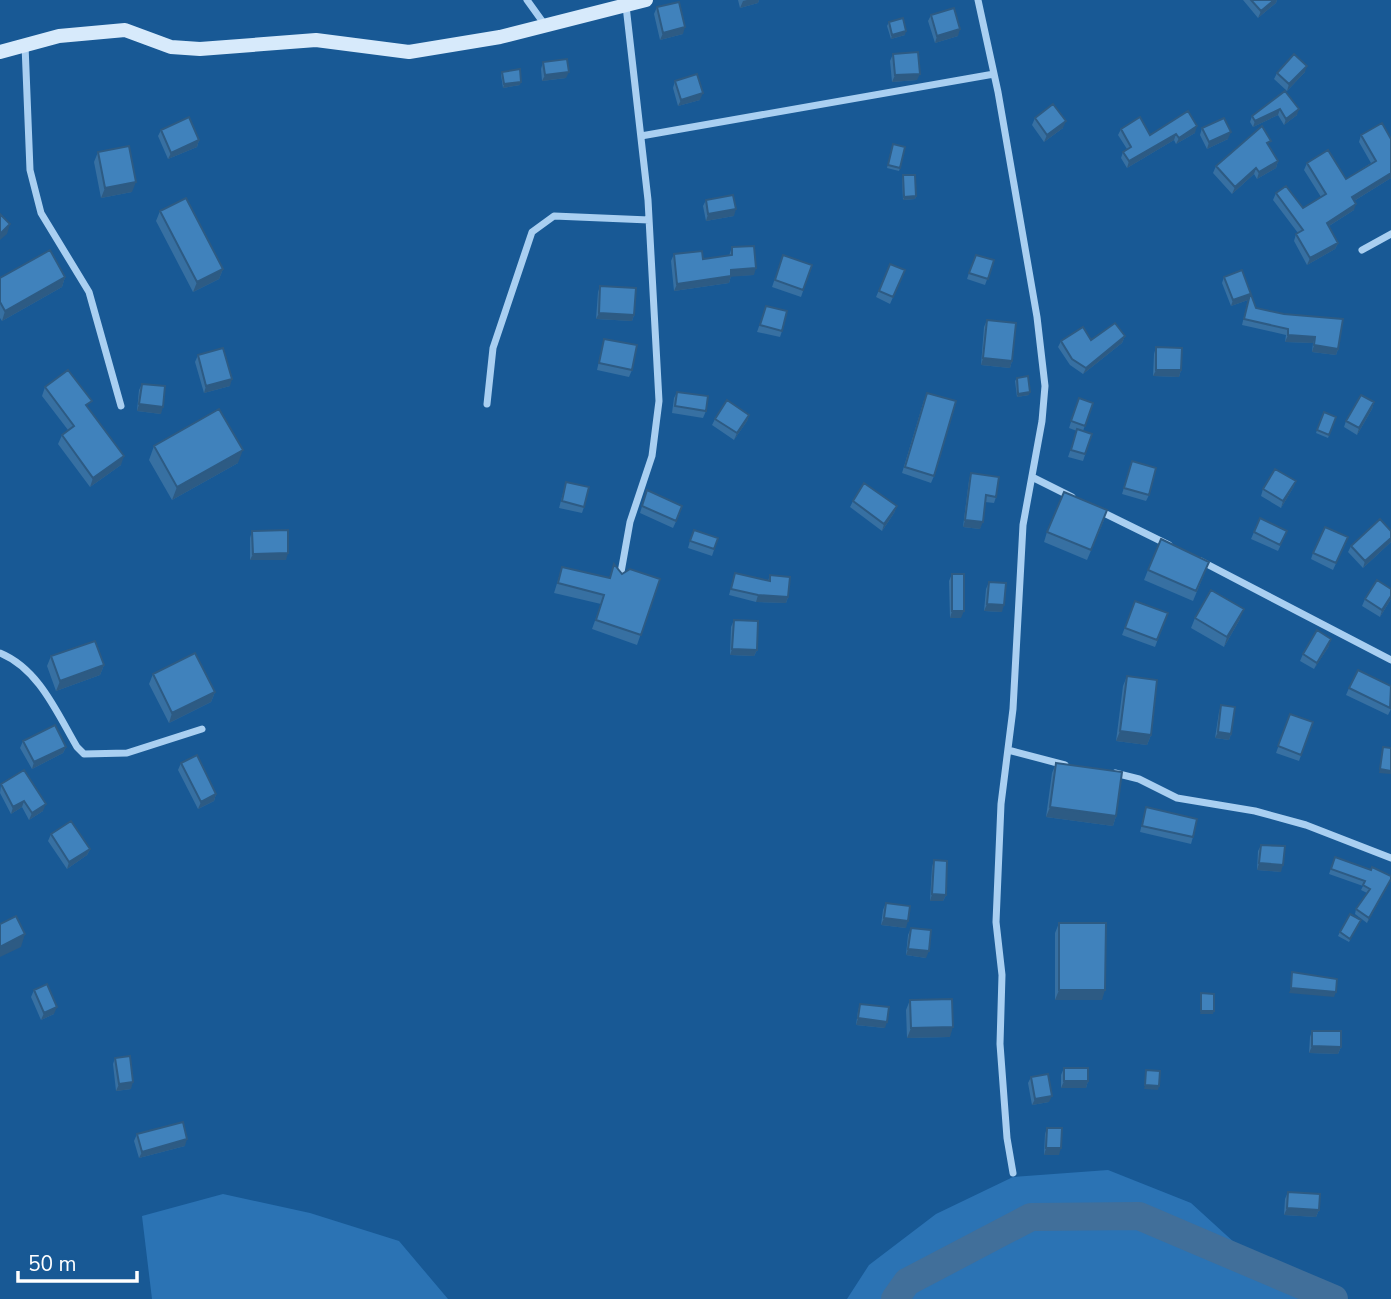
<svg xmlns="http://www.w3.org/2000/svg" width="1391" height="1299" font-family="'Nunito Sans',sans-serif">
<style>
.green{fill:#2b73b4}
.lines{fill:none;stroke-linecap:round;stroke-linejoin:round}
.river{stroke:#416f9a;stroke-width:28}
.street{stroke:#a9cff1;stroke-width:7}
.secondary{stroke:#d7eafb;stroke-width:14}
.wall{fill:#3770a2}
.shaded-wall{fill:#2d5b84}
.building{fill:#4082bc;stroke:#2d5b84;stroke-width:2}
</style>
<rect width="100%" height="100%" fill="#185995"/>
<path class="green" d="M1108 1170 1191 1203 1259 1265 1332 1299H847L869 1265 936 1214 1013 1177Z
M223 1194 310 1213 399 1241 448 1299H152L142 1216Z"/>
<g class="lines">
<path class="river" d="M895 1299 907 1282 1031 1217 1139 1216 1334 1299"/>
<path class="street" d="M527 0 545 25
M978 0 998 92 1037 317 1045 386 1042 421 1023 525 1013 709 1001 804 996 922 1002 975 1000 1044 1007 1138 1013 1173
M25 45 30 170 41 213 89 292 121 406
M641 136 994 74
M1362 250 1391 234
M487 404 493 348 532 232 554 216 649 220
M1032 477 1072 497
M1098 510 1169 545
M1201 561 1391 660
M620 578 630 522 652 456 659 401 648 200 626 6
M0 653C39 669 57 713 77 747L84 754 127 753 202 729
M1008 750 1065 765
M1115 773 1139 779 1177 798 1255 811 1306 825 1391 858"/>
<path class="secondary" d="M0 52 59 36 125 30 171 47 200 49 316 40 409 52 500 37 646 0"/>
</g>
<path class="wall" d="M738 0H759L758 3 740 8Z
M1243 0H1277L1276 3 1258 18Z
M657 7 683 34 660 40 654 14Z
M931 15 958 36 935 43 928 21Z
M889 22 905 35 891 39 887 26Z
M893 54 917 80 892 82 890 61Z
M543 62 566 78 542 81 541 69Z
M502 72 520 85 503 88 501 75Z
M1305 72 1287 91 1274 79 1277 73Z
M675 81 700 100 678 106 673 88Z
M1285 91 1297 115 1284 125 1278 115 1253 127 1250 122 1252 116Z
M1035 118 1063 128 1044 142 1032 125Z
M1202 128 1228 139 1207 149 1200 135Z
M1121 129 1150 135 1195 133 1176 144 1174 140 1127 168 1121 158 1123 152 1127 149 1118 135Z
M161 130 199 140 197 147 168 159 158 136Z
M1361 135 1391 139V178L1354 201V210L1329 226 1338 243 1335 249 1307 265 1294 241 1296 234 1298 233 1273 200 1276 193 1303 208 1321 197 1304 170 1307 163 1346 179 1371 163 1359 142Z
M1269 146 1278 161 1276 168 1257 179 1254 174 1232 194 1213 173 1216 166Z
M892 148 900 168 899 171 887 168Z
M98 152 132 192 101 198 94 162Z
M903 175 916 196 915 199 903 200 902 179Z
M706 200 734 216 706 221 703 206Z
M160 211 223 269 219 279 193 292 156 221Z
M732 247 754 275 731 276 729 283 674 291 671 261 674 254 703 259 729 256Z
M783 255 812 265 801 297 772 287Z
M994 260 985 285 967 279 969 273Z
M890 264 905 270 890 304 876 297Z
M1242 270 1256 308 1338 349 1336 355 1312 352 1313 343 1285 342 1286 335 1242 325 1248 300 1231 306 1222 283 1224 277Z
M65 277 62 287 2 321 0 318V278Z
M600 286 634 315 632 321 596 319 598 292Z
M766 306 782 331 780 337 757 332Z
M987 320 1012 361 1010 368 981 365 984 327Z
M1125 336 1122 343 1083 374 1070 365 1058 347 1061 341 1091 340Z
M604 339 632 370 629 377 597 370Z
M1156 347 1181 370 1179 377 1153 376 1154 354Z
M198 355 230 386 204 393 195 362Z
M1017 378 1029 395 1017 397 1015 381Z
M142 384 161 414 137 411 139 390Z
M45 387 89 409 121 465 90 487 58 444 62 435 68 430 42 396Z
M677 392 706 411 703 418 672 413 674 398Z
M1079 398 1093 403 1083 431 1092 434 1083 461 1068 457 1077 431 1069 428Z
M924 400 934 476 931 483 902 473Z
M1374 402 1372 409 1357 435 1344 427 1346 421Z
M1324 412 1336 417 1328 438 1316 433Z
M749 415 747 421 734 440 712 425 715 419Z
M154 446 238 463 172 500 149 460Z
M1130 468 1149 495 1146 501 1122 494Z
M971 473 996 497 994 503 985 502 980 529 963 527 969 480Z
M1296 481 1293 488 1281 508 1261 496 1263 489Z
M566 482 584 507 582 513 559 508Z
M647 490 680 513 673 528 640 513Z
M853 501 897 506 894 513 882 531 850 507Z
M1104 520 1087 560 1044 542 1047 532Z
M252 531 286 560H250V538Z
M1254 532 1284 538 1278 551 1251 539Z
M1348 537 1333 570 1311 559 1313 553Z
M718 538 712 556 688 548 690 541Z
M1391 538V542L1363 568 1348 552 1351 546Z
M562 567 609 578 622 574 660 579 637 645 592 629 601 604 554 593Z
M1148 570 1205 572 1193 601 1144 580Z
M735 573 768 581 770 575 788 597 786 603 756 602 729 595Z
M952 574 961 618H950L949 581Z
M989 582 1002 612 984 611 986 589Z
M1391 589V599L1380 617 1362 606 1365 599Z
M1135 601 1168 613 1155 647 1122 635Z
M1195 618 1240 619 1224 647 1191 628Z
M734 620 757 650 754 656 730 655 731 627Z
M1329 646 1314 669 1300 661 1303 654Z
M51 656 104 665 100 675 56 691 47 666Z
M153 674 215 692 211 702 169 723 149 684Z
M1127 676 1151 735 1147 745 1116 741 1123 686Z
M1391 686V709L1388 715 1346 695 1349 688Z
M1221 705 1231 734 1229 740 1215 738 1219 712Z
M1290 714 1313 722 1299 761 1276 753Z
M23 741 66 747 63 753 32 769 20 748Z
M181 763 216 794 214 801 198 809 178 770Z
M1056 763 1116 816 1113 826 1046 817 1052 773Z
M1 784 43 811 29 820 22 807 11 814 0 793Z
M1146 807 1193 837 1191 844 1140 832Z
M51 834 90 849 87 855 67 869 48 841Z
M1261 845 1281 872 1257 870 1258 851Z
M1335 857 1391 880 1367 923 1355 914 1356 909 1367 893 1361 890 1363 886 1329 874Z
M934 860 946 895 943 901H930L932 867Z
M886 903 906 928 881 925 883 910Z
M1361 920 1349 942 1338 936 1340 932Z
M1059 923 1102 1000H1055V933Z
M911 928 926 958 906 955 908 935Z
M34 990 54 1014 41 1020 31 997Z
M910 1000 950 1037 907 1038 906 1010Z
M860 1004 885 1028 856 1025 858 1011Z
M1312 1031 1341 1047 1338 1054 1309 1053 1310 1037Z
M115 1058 131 1089 116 1091 113 1064Z
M1064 1068 1088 1081 1086 1088H1061V1075Z
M1031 1077 1049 1102 1032 1105 1028 1083Z
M1047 1128 1059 1155H1044L1045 1134Z
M137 1134 185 1146 139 1158 134 1141Z
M1288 1192 1319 1210 1316 1217 1284 1215 1285 1199Z"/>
<path class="shaded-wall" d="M747 0H759L758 3 740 8 743 1Z
M1274 0H1277L1276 3 1258 18 1261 11Z
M685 27 683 34 660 40 663 33Z
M960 29 958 36 935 43 937 36Z
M906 31 905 35 891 39 892 35Z
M1307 66 1305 72 1287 91 1289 84Z
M569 72 566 78 542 81 545 75Z
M920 74 917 80 892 82 895 75Z
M521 82 520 85 503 88 504 84Z
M703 93 700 100 678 106 681 100Z
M1280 109 1278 115 1253 127 1255 121Z
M1299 109 1297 115 1284 125 1286 119Z
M1066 121 1063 128 1044 142 1047 135Z
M1197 126 1195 133 1176 144 1179 138Z
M1231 132 1228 139 1207 149 1209 142Z
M1176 134 1174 140 1127 168 1129 161Z
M199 140 197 147 168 159 171 153Z
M1278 161 1276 168 1257 179 1259 172Z
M1256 168 1254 174 1232 194 1235 187Z
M1391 173V178L1349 204 1352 197Z
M136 182 132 192 101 198 105 188Z
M916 196 915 199 903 200 904 197Z
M1356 204 1354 210 1324 229 1327 223Z
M736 209 734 216 706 221 708 214Z
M10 224 7 234 0 240V234Z
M1338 243 1335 249 1307 265 1310 258Z
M756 268 754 275 728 277 731 270Z
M223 269 219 279 193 292 197 282Z
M731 276 729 283 674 291 677 284Z
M65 277 62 287 2 321 5 311Z
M1250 294 1248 300 1231 306 1233 300Z
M599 313 634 315 632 321 596 319Z
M1288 335 1315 337 1313 343 1285 342Z
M1125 336 1122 343 1083 374 1086 368Z
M1314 345 1338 349 1336 355 1312 352Z
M983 358 1012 361 1010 368 981 365Z
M1156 370H1181L1179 377 1153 376Z
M232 379 230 386 204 393 206 386Z
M1030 392 1029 395 1017 397 1018 394Z
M1374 402 1372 409 1357 435 1359 428Z
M139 404 163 407 161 414 137 411Z
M749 415 747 421 734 440 737 433Z
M243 450 238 463 172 500 177 487Z
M124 456 121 465 90 487 93 478Z
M1296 481 1293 488 1281 508 1283 501Z
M897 506 894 513 882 531 884 524Z
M965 520 983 522 980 529 963 527Z
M1391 538V542L1363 568 1365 561Z
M288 553 286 560H250L253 554Z
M758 595 788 597 786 603 756 602Z
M1391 596V599L1380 617 1382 610Z
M987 604 1004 605 1002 612 984 611Z
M1244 609 1240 619 1224 647 1227 637Z
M952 611H964L961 618H950Z
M1331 639 1329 646 1314 669 1317 663Z
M732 649 757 650 754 656 730 655Z
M104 665 100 675 56 691 60 681Z
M215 692 211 702 169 723 172 713Z
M1120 731 1151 735 1147 745 1116 741Z
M1218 732 1231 734 1229 740 1215 738Z
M66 747 63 753 32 769 34 762Z
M1380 769 1391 771V774L1379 773Z
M216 794 214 801 198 809 201 802Z
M24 801 22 807 11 814 13 807Z
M46 804 43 811 29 820 32 813Z
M1050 807 1116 816 1113 826 1046 817Z
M90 849 87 855 67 869 69 862Z
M1259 863 1283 865 1281 872 1257 870Z
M1391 880 1367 923 1369 918Z
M932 894 946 895 943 901H930Z
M884 918 908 921 906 928 881 925Z
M25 934 21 947 0 957V947Z
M908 949 929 951 926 958 906 955Z
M1291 988 1336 992 1334 997 1289 993Z
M1059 990H1105L1102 1000H1055Z
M57 1007 54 1014 41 1020 44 1013Z
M1201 1011H1214L1213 1014H1200Z
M858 1018 887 1022 885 1028 856 1025Z
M953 1027 950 1037 907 1038 911 1028Z
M1312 1046 1341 1047 1338 1054 1309 1053Z
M1064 1081H1088L1086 1088H1061Z
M133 1082 131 1089 116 1091 119 1084Z
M1145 1085 1159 1086 1158 1090 1144 1089Z
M1052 1096 1049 1102 1032 1105 1035 1099Z
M187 1139 185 1146 139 1158 142 1152Z
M1046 1148H1061L1059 1155H1044Z
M1287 1208 1319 1210 1316 1217 1284 1215Z"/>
<path class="building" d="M1251 0H1274L1261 11Z
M679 2 685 27 663 33 657 7Z
M954 8 960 29 937 36 931 15Z
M903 18 906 31 892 35 889 22Z
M918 52 920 74 895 75 893 54Z
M1294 54 1307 66 1289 84 1277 73Z
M567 59 569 72 545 75 543 62Z
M520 69 521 82 504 84 502 72Z
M697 74 703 93 681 100 675 81Z
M1285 91 1299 109 1286 119 1280 109 1255 121 1252 116Z
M1053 104 1066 121 1047 135 1035 118Z
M1188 111 1197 126 1179 138 1176 134 1129 161 1123 152 1131 147 1121 129 1140 117 1150 135Z
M189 117 199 140 171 153 161 130Z
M1224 118 1231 132 1209 142 1202 128Z
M1382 123 1391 139V173L1352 197 1356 204 1327 223 1338 243 1310 258 1296 234 1303 230 1276 193 1286 186 1303 208 1326 194 1307 163 1328 150 1346 179 1376 161 1361 135Z
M1262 126 1271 141 1267 143 1278 161 1259 172 1256 168 1235 187 1216 166Z
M893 144 905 147 900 168 888 165Z
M129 146 136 182 105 188 98 152Z
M903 175H915L916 196 904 197Z
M733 195 736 209 708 214 706 200Z
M186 198 223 269 197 282 160 211Z
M0 214 10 224 0 234Z
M754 246 756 268 731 270V276L677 284 674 254 702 251 703 259 732 255V247Z
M50 250 65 277 5 311 0 302V278Z
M783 255 812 265 803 290 775 280Z
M976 255 994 260 988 279 969 273Z
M890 264 905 270 893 297 879 291Z
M1242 270 1256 308 1284 314 1343 319 1338 349 1314 345 1315 337 1288 335V329L1244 319 1250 294 1233 300 1224 277Z
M600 286 636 288 634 315 599 313Z
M766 306 787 311 782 331 760 325Z
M987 320 1016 323 1012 361 983 358Z
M1115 323 1125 336 1086 368 1072 359 1061 341 1083 327 1091 340Z
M604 339 637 345 632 370 599 363Z
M1156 347 1182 348 1181 370H1156Z
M223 348 232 379 206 386 198 355Z
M68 370 92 401 86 405 124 456 93 478 62 435 74 426 45 387Z
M1028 376 1030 392 1018 394 1017 378Z
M142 384 165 386 163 407 139 404Z
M677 392 708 396 706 411 675 406Z
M927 393 956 401 934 476 905 467Z
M1361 395 1374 402 1359 428 1346 421Z
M1079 398 1093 403 1085 426 1071 421Z
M727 400 749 415 737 433 715 419Z
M219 409 243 450 177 487 154 446Z
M1324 412 1336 417 1329 435 1317 430Z
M1077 429 1092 434 1085 454 1071 450Z
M1132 461 1156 468 1149 495 1124 488Z
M1275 469 1296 481 1283 501 1263 489Z
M971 473 999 477 996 497 986 495 983 522 965 520Z
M566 482 589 487 584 507 562 501Z
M864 483 897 506 884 524 853 501Z
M647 490 682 506 676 521 642 506Z
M1064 492 1107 510 1091 550 1047 532Z
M1260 518 1287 531 1280 545 1254 532Z
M1380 519 1391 531V538L1365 561 1351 546Z
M1325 527 1348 537 1336 563 1313 553Z
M288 530V553L253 554 252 531Z
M694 530 718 538 714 549 690 541Z
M1161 539 1209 562 1196 591 1148 570Z
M614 564 622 574 630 569 660 579 641 635 596 620 604 595 558 583 562 567 610 578Z
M735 573 770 581V575L790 577 788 597 758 595 731 589Z
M952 574H964V611H952Z
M1377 580 1391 589V596L1382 610 1365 599Z
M989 582 1006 583 1004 605 987 604Z
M1211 590 1244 609 1227 637 1195 618Z
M1135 601 1168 613 1157 640 1125 628Z
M734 620 758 621 757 650 732 649Z
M1317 630 1331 639 1317 663 1303 654Z
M95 641 104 665 60 681 51 656Z
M195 653 215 692 172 713 153 674Z
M1358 670 1391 686 1390 708 1349 688Z
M1127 676 1157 680 1151 735 1120 731Z
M1221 705 1235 707 1231 734 1218 732Z
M1290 714 1313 722 1301 755 1278 746Z
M55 725 66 747 34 762 23 741Z
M1383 747 1391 748V771L1380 769Z
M197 755 216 794 201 802 181 763Z
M1056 763 1122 772 1116 816 1050 807Z
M24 770 46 804 32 813 24 801 13 807 1 784Z
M1146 807 1197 819 1193 837 1142 826Z
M71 821 90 849 69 862 51 834Z
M1261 845 1285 846 1283 865 1259 863Z
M1335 857 1371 870 1372 867 1391 876V879L1369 918 1356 909 1370 889 1363 885 1365 881 1331 869Z
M934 860 947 861 946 895 932 894Z
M886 903 910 906 908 921 884 918Z
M1350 914 1361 920 1350 939 1340 932Z
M16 916 25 934 0 947V924Z
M1059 923H1106L1105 990H1059Z
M911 928 931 930 929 951 908 949Z
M1292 972 1337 979 1336 992 1291 988Z
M47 984 57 1007 44 1013 34 990Z
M1201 993 1214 994V1011H1201Z
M952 999 953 1027 911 1028 910 1000Z
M860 1004 889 1007 887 1022 858 1018Z
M1312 1031H1341V1047L1312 1046Z
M130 1056 133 1082 119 1084 115 1058Z
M1064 1068H1088V1081H1064Z
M1146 1070 1160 1071 1159 1086 1145 1085Z
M1048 1074 1052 1096 1035 1099 1031 1077Z
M183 1122 187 1139 142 1152 137 1134Z
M1047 1128H1062L1061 1148H1046Z
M1288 1192 1320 1194 1319 1210 1287 1208Z"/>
<path d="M18 1271v10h119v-10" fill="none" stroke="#ffffff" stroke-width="3.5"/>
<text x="28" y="1271" font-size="21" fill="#ffffff" stroke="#185995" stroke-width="5" paint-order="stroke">50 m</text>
</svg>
